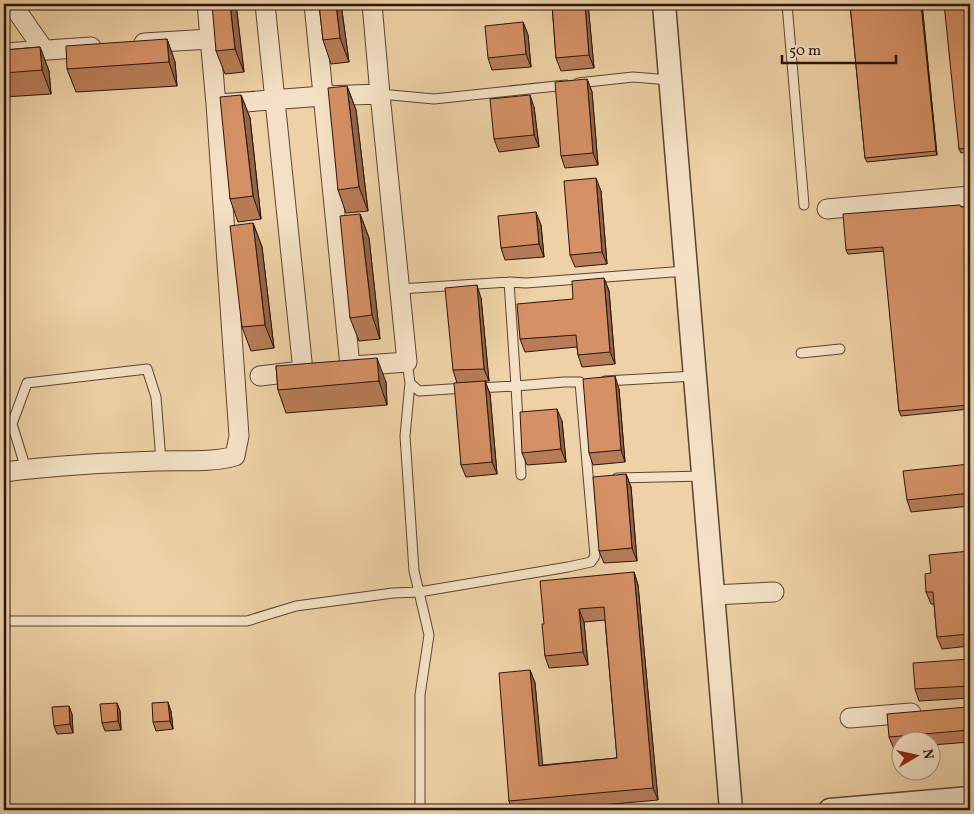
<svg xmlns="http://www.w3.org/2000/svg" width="974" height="814" font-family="Vollkorn,serif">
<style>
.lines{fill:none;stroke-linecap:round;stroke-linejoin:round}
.service-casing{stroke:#5b4332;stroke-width:11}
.minor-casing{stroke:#5b4332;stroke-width:21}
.tertiary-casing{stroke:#5b4332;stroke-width:25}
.service{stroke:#f4e1c5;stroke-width:9}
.minor{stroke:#f4e1c5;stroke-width:19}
.tertiary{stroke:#f4e1c5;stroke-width:22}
.wall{fill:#b77c57;stroke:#2a140c}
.shaded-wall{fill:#956547;stroke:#2a140c}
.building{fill:#d59065;stroke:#2a140c}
</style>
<rect width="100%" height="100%" fill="#eed1a6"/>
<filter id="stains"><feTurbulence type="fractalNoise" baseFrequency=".004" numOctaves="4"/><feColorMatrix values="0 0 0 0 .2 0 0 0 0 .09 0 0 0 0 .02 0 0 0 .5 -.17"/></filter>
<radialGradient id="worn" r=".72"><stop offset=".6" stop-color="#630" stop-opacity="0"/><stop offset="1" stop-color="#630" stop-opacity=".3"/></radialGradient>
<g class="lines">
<defs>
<path id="service" d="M787 4 804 205
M578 83 633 77 670 80
M380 94 434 99 566 85
M399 289 509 282
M801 353 840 349
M407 362 410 383 419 391 465 388
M605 381 695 376
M410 383 405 436 414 571 419 592 568 567 591 562 595 556 580 382H564L516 386 509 282 526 283 686 271
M478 388 516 386 521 475
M26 469 12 424 27 383 147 369 156 397 161 461
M617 478 704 476
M4 621H247L296 606 393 593 419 592 429 635 420 695V810"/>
<path id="minor" d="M12 4 44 50
M265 4 303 371
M314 4 350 366
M144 43 210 39
M4 53 91 47
M219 104 323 96 380 94
M827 209 970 196
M353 366 407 362 380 94 372 4
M260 376 301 371
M4 472C55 465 107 463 158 461 184 460 210 463 235 456L239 436 216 104 207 4
M713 595 774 592
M850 718 911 713"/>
<path id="tertiary" d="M664 4 731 810
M830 810 970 798"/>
</defs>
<use href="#service" class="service-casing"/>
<use href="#minor" class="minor-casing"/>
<use href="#tertiary" class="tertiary-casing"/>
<use href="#service" class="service"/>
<use href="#minor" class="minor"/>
<use href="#tertiary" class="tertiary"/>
</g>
<path class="wall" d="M236 4 244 72 225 74 216 51Z
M319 4H341L349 62 331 64 323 40Z
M552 4H588L594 68 561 71 556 58Z
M850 4H922L937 155 867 162 865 158Z
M970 4V152L961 153 959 149Z
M523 22 528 35 531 67 492 70 488 58Z
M167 39 175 62 177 86 76 92 67 69Z
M40 47 49 71 51 94 4 97V50Z
M587 79 592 92 598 165 565 168 561 156Z
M347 86 356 110 368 211 346 213 338 190Z
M241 95 250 118 261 219 238 222 230 199Z
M534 107 539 147 499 152 494 139Z
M601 191 607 264 575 267 570 255Z
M970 206V409L901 416 899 411 884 251 848 254 846 250 961 207Z
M360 214 369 238 380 339 359 341 350 318Z
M253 223 262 247 274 348 251 351 242 327Z
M541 225 544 257 505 260 501 248Z
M604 278 609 291 615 364 582 367 578 355 577 347 525 352 520 339 573 299Z
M481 298 489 381H485L490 394 497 474 466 477 461 465 457 383 453 370Z
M276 366 386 382 387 405 286 413 278 390Z
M619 389 625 462 593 465 589 453Z
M562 421 566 462 527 465 522 453Z
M970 464V506L911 512 907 500Z
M626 474 631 487 637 561 604 563 599 551Z
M970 551V646L942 649 937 637 934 604H931L926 592 931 573Z
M634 572 638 585 658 800 546 810H512L509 801 530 670 535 683 542 765 617 758 605 620 584 622 588 665 549 668 545 656 544 624Z
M970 659V698L919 701 915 689Z
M117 703 120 711 121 730 105 731 102 723Z
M970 706V742L932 745V742H902V748L894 749 889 737Z
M171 711 173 729 156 731 153 722Z
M72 714 73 733 57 734 54 726Z"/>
<path class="shaded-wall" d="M230 4H236L244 72 235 49Z
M336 4H341L349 62 340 38Z
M585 4H588L594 68 589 55Z
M921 4H922L937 155 936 151Z
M523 22 528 35 531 67 526 54Z
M167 39 175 62 177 86 169 62Z
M40 47 49 71 51 94 42 70Z
M587 79 592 92 598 165 593 153Z
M347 86 356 110 368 211 359 187Z
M241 95 250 118 261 219 253 196Z
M530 95 534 107 539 147 534 135Z
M596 178 601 191 607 264 602 252Z
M536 212 541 225 544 257 539 244Z
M360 214 369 238 380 339 372 315Z
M253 223 262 247 274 348 265 325Z
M604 278 609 291 615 364 610 352Z
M477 285 481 298 489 381 484 369Z
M377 358 386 382 387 405 379 381Z
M615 376 619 389 625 462 621 450Z
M485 381 490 394 497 474 492 462Z
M557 409 562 421 566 462 561 449Z
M626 474 631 487 637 561 632 548Z
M634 572 638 585 658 800 653 788Z
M579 609 584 622 588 665 583 652Z
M530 670 535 683 544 778 539 766Z
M168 702 171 711 173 729 170 721Z
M117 703 120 711 121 730 118 721Z
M69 706 72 714 73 733 70 724Z"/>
<path class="building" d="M212 4H230L235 49 216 51Z
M319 4H336L340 38 323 40Z
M552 4H585L589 55 556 58Z
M850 4H921L936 151 865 158Z
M944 4H970V148L959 149Z
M523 22 526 54 488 58 485 26Z
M167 39 169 62 67 69 66 46Z
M40 47 42 70 4 73V50Z
M587 79 593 153 561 156 555 82Z
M347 86 359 187 338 190 328 88Z
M241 95 253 196 230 199 220 97Z
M530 95 534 135 494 139 490 99Z
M596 178 602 252 570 255 564 181Z
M960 205 961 207 970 206V405L899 411 883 247 846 250 843 214Z
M536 212 539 244 501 248 498 216Z
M360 214 372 315 350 318 340 216Z
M253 223 265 325 242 327 230 226Z
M604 278 610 352 578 355 576 335 520 339 517 304 573 299 572 281Z
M477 285 484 369 453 370 445 288Z
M377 358 379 381 278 390 276 366Z
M615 376 621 450 589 453 583 379Z
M485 381 492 462 461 465 454 383Z
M557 409 561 449 522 453 520 412Z
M970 464V493L907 500 903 471Z
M626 474 632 548 599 551 593 477Z
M970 551V634L937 637 933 592H926L925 574 931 573 929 555Z
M634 572 653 788 509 801 499 673 530 670 539 766 617 758 604 607 579 609 583 652 545 656 542 624H544L540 581Z
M970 659V686L915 689 913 663Z
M168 702 170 721 153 722 152 703Z
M117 703 118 721 102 723 100 704Z
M69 706 70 724 54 726 52 707Z
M970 706V730L889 737 887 714 967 707Z"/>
<rect width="974" height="814" fill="none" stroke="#eed1a6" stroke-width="20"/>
<rect x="5" y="5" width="964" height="804" fill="none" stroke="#2a140c" stroke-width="2.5"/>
<rect x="10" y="10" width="954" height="794" fill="none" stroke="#2a140c"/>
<g transform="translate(916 756) rotate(81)"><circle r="24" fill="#f4e1c5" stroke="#a38f7b"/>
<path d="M0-4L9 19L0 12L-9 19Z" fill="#8f2418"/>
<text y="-8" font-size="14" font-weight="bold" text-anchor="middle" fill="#2a140c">N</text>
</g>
<path d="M782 55v8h114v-8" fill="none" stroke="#2a140c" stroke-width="2.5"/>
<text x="789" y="55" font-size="15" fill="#2a140c" stroke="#f4e1c5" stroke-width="4" paint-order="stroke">50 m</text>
<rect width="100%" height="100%" filter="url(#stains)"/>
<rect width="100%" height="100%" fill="url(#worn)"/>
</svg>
